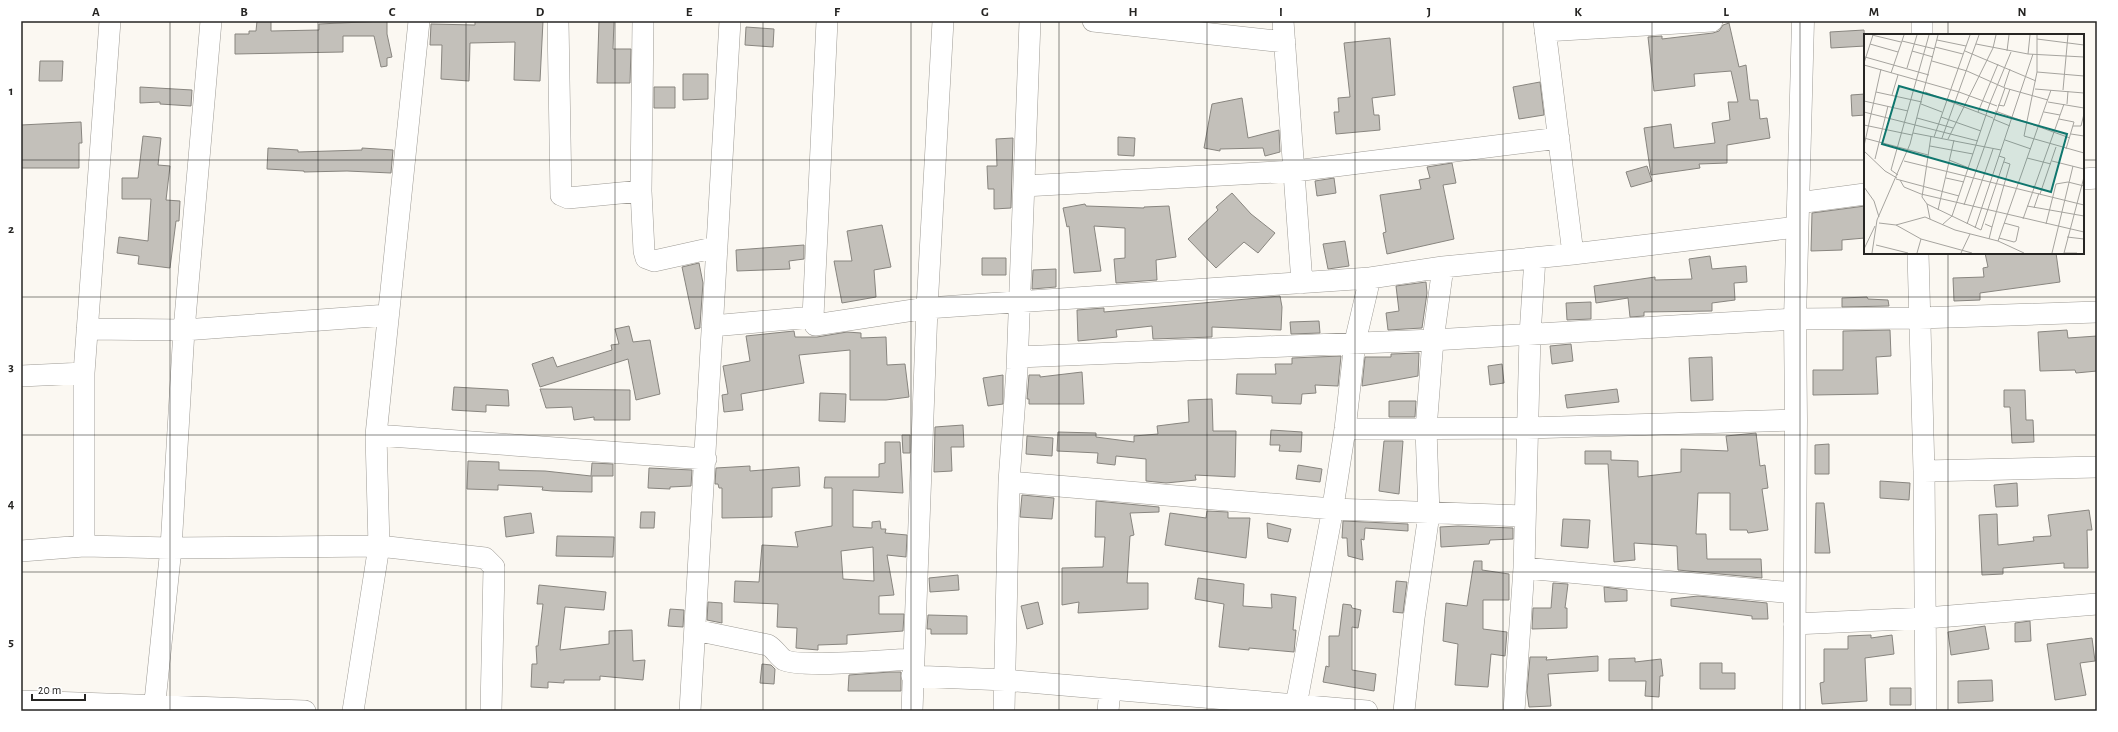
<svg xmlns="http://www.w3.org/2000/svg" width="2118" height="732" font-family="'Alegreya Sans',sans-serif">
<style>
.building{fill:#c3c0ba;stroke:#88857f;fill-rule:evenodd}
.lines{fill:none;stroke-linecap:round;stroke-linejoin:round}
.minor-casing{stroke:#9e9b95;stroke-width:22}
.primary-casing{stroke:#9e9b95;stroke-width:23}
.minor{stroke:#fff;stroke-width:21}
.primary{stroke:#fff;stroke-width:22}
.grid{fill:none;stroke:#262523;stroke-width:1;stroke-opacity:0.55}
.inset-road{fill:none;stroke:#a6a49f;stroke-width:1}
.view{fill:#0f766e;fill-opacity:0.15;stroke:#0f766e;stroke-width:2}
.inset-edge{fill:none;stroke:#262523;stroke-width:2}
.neatline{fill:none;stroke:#262523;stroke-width:1.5}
.grid-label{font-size:13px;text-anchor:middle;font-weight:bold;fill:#262523}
</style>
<rect width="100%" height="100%" fill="#fbf8f2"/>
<path class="building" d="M257 21H271V31L319 30V24L384 21 387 22V34L392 57 387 58V66L381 67 374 36H343V52L235 54V34H249V31H256Z
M475 21H543L540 81 514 80 515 42 470 43 469 81 441 79 442 45H430L431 24 475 25Z
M599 21H614L613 49H631L630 83H597Z
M1729 23 1739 67 1746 65 1750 100H1758L1760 119 1767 118 1770 138 1727 145V163L1699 164 1700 168 1651 175 1644 128 1671 124 1674 148 1715 143 1712 123 1730 120 1728 102H1738L1731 71 1694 74 1695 86 1654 91 1648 37 1662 36V39L1713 33 1719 31 1723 25Z
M746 27 774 29 773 47 745 45Z
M1864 30 1865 46 1831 48 1830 32Z
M1390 38 1395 95 1372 98 1374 115H1379L1380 130 1336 134 1334 112H1339L1338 98 1350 97 1344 43Z
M40 61H63L62 81H39Z
M683 74H708V99L683 100Z
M1540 82 1544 115 1519 119 1513 87Z
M140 87 192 90 191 106 160 104V102L140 103Z
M654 87H675V108H654Z
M1865 94V115L1852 116 1851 95Z
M1242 98 1248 138 1279 130 1280 152 1265 156 1263 148 1220 149V151L1204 148 1212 104Z
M81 122 82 143H79V168H21V125Z
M143 136 161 138 158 165 170 166 166 200 180 201 179 221H176L170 268 138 264 139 256 117 253 119 237 148 241 151 199H122V178H138Z
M1118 137 1135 138 1134 156 1118 155Z
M1013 138 1011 208 994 209V189H988L987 166H997L996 139Z
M268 148 298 150V152L362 150V148L393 150 391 173 347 171 304 172V171L267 169Z
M1452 163 1456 183 1443 185 1454 239 1387 254 1383 233 1386 232 1380 195 1421 189 1419 180 1430 178 1427 167Z
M1647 166 1652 181 1631 187 1626 172Z
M1334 178 1336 193 1317 196 1315 181Z
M1232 193 1251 214 1275 233 1258 253 1244 242 1216 268 1188 239 1218 210 1216 207Z
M1085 204 1086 206 1144 208V207L1169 206 1176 257 1156 260 1157 280 1116 283 1114 259 1125 258V228L1094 226 1101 271 1074 273 1069 226 1067 227 1063 208Z
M1865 206V238L1842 240V250L1811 251 1812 213Z
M882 225 891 267 874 270 876 297 842 303 834 261H852L847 231Z
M1345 241 1349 266 1328 269 1323 244Z
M804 245V259L789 261 790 269 737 271 736 250Z
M1985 253H2056L2060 282 1980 293V300L1954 301 1953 278 1984 277 1983 268 1988 267Z
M1710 256 1712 269 1746 266 1747 282 1734 283 1735 300 1712 303V311L1644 312V316L1630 317 1628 298 1596 303 1594 286 1655 277V280L1692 279 1689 259Z
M982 258H1006V275H982Z
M699 263 703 283 700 325V328L695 329 682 267Z
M1056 269V287L1032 289 1033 270Z
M1426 282 1427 293 1422 328 1388 330 1386 313 1399 311 1396 286Z
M1280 296 1282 307 1281 330 1212 327V337L1153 339 1152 326 1116 330 1117 337 1078 341 1077 310 1104 308V312Z
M1867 297 1868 299 1888 300 1889 306 1842 307V298Z
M1591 302V319L1567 320 1566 303Z
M1319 321 1320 333 1291 334 1290 322Z
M629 326 633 342 650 340 660 394 636 400 628 359 540 387 532 364 553 357 557 367 612 350 611 345 619 344 615 329Z
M1890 330 1891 356 1876 357 1878 394 1813 395V370H1843V331Z
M2067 330 2068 338 2097 336V371L2076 373 2075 370 2040 371 2038 332Z
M794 331 795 337H817L847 332 861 333V338L886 337 887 365 905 364 909 397 886 400H850V350L799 355 804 383 741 394 743 410 724 412 722 395 728 394 723 366 750 361 746 336Z
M1571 344 1573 361 1552 364 1550 346Z
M1419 353 1418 376 1362 386 1365 357H1391V354Z
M1341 356 1338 386 1315 385 1316 393 1302 394 1301 404 1272 403V396L1236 394 1237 374H1276L1275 364H1292V358Z
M1712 357 1713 400 1691 401 1689 358Z
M1502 364 1504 383 1490 385 1488 366Z
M1082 372 1084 404H1029V399H1027L1029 375H1040V377Z
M1003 375V404L988 406 983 378Z
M454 387 508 390 509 406 486 405V412L452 410Z
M540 389 630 390V420H594V417L574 420 572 407 546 408Z
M1617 389 1619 402 1567 408 1565 395Z
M2004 390H2025L2026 420H2033L2034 442 2012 443 2010 407H2004Z
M820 393 846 394 845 422 819 421Z
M1212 399 1213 431H1236L1235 477 1195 475 1196 480 1166 483 1146 481V459L1116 456 1115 465 1097 463 1098 453 1057 451 1058 432 1096 433V437L1134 442V436L1158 434 1157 426 1189 422 1188 400Z
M1389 401H1416L1415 417H1389Z
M963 425 964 447H951L952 471 934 472 935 427Z
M1271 430 1302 432 1301 452 1279 451 1280 445H1270Z
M1756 433 1760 466 1765 465 1768 488 1762 489 1768 530 1748 533 1747 530H1730V493H1698L1696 534H1706L1707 559H1761L1762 578 1678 570 1677 546 1634 543 1635 560 1614 562 1608 464H1585V451H1611V460L1638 461V477L1681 472V449L1728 451 1726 436Z
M902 435H910V453H903Z
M1027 436 1053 438 1052 456 1026 454Z
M1384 441H1403L1399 494 1379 491Z
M885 442H900L903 493 853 490V527L872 528V522L880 521 881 529H886L885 533 907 535 906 557 887 555 894 595 879 596V614H904L903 631 847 635V644L818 645V650L796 648 797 628 777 627 778 604 734 602 735 581 759 582 762 545 798 547 795 532 832 526V488H824L825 477H879V464L885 463ZM873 547 874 581 843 579 841 551Z
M1829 444V474H1815V445Z
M468 461 499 462V470L545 471 591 476 592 463 613 464V476H592V492L552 491 542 490 543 487 498 485V490L467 489Z
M1298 465 1322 469 1320 482 1296 479Z
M750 466V471L799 467 800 486 772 488V517L722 518V488H719L718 484H715L716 468Z
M649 468 692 470 691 486 670 487V489L648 488Z
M1880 481 1910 483 1909 500 1880 498Z
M2017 483 2018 506 1996 507 1994 485Z
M1022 495 1054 498 1052 519 1020 517Z
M1096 501 1159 507V512L1130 513 1134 535 1130 536 1127 583H1148V609L1078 613 1079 602 1062 605V568L1103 567 1105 537H1095Z
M1816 503H1824L1830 553H1815Z
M2089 510 2092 530H2087L2088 568H2064V563L2003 568V574L1982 575 1979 515 1997 514 1998 545 2034 541 2033 537 2051 536 2048 515Z
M1207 511 1228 512V518H1250L1246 558 1165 545 1170 513 1206 518Z
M641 512H655L654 528H640Z
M531 513 534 533 506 537 504 517Z
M1563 519 1590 520 1588 548 1561 546Z
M1343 521 1408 524V531L1365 528 1364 540 1361 539 1363 560 1348 556 1347 538H1342Z
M1267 523 1291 529 1288 542 1268 538Z
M1458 526 1513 528V539L1490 540 1489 544 1441 547 1440 527Z
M557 536 614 537 613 557 556 556Z
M1474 561H1482V570L1509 574V600H1483V629L1507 632 1505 656 1491 654 1488 687 1455 685 1458 644 1443 641 1446 603 1467 606Z
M958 575 959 590 930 592 929 578Z
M1198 578 1244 584 1243 606 1272 608 1271 594 1296 597 1293 630H1296L1294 652 1249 648V650L1219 647 1224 604 1195 599Z
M1396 581 1407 582 1403 613 1393 612Z
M1553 583 1568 584 1565 608H1567V628L1532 629 1533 608H1551Z
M539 585 606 592 604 610 565 607 560 650 609 644V631L632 630 633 661 645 660 643 680 600 676V680H564V683L548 682V688L531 687 532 664H537L536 646H538L543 604H537Z
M1604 587 1627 590V601L1605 602Z
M1698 596 1767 603 1768 619H1752V616L1671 606V599Z
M708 602 722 603V623L707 620Z
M1038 602 1043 624 1027 629 1021 606Z
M1343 604 1351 605 1352 608 1361 610 1358 628 1352 627V670L1376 674 1374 691 1323 682 1326 666 1329 667V636H1339Z
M670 609 684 610 683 627 668 626Z
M928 615 967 616V634H931V629H927Z
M2030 621 2031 641 2015 642V623Z
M1985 626 1989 649 1951 655 1948 632Z
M1871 635V638L1892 635 1894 654 1865 658 1867 701 1822 704 1820 683 1824 682V649H1848V636Z
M2092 638 2095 661 2080 663 2086 695 2055 700 2047 644Z
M1598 656V671L1548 674 1551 706 1529 707 1527 692 1530 657H1547L1546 660Z
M1635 658V662L1661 659 1663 676H1660L1659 697 1645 696 1646 681H1609V659Z
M1700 663H1722V673H1735V689H1700Z
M762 664 771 665 775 669 774 684 760 683Z
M890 672H901V691H848L849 675Z
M1992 680 1993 701 1958 703V681Z
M1890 688H1911V705H1890Z"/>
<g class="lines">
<defs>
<path id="minor" d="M558 21 561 195 568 198 641 191
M643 21 641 191 644 251 646 258 654 261 717 247
M1093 21 1285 42
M1283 21 1302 283
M1544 21 1573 254
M1545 31 1712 21
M1922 35V21
M2083 179 2097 178
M1024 186 1295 171 1559 138
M1798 203 1865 194
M1918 253 1924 471 1926 711
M813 317 827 21
M712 326 813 317 815 325 927 308 1370 278 1443 267 1573 254 1797 227
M87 329 184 330 388 315
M1018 357 1433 340 1795 319 1919 318 2097 312
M21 376 84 373
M1345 429 1527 428 1796 420
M376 435 706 459
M1924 471 2097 467
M1009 482 1333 509 1524 516
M84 546V373L110 21
M21 551 84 546 171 548 379 546 485 558 494 567 491 711
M1524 568 1794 593
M1794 624 1926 618 2097 604
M695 630 768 645C775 649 778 656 784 660 800 668 889 660 912 659
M912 676 1005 680 1367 711
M21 701 305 711
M154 711 171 548 184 330 211 21
M353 711 379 546 376 435 419 21
M690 711 730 21
M912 711 927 308 943 21
M1004 711 1009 482 1017 369 1030 21
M1108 711 1110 690
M1295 711 1332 513 1345 429 1355 342 1370 278
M1404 711 1414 618 1429 514 1426 429 1433 340 1443 267
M1514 711 1524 568 1530 335 1535 258"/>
<path id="primary" d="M1794 711 1796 420 1795 319 1803 21"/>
</defs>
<use href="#minor" class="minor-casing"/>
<use href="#primary" class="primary-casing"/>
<use href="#minor" class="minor"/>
<use href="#primary" class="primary"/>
</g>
<path class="grid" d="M170 21V711M318 21V711M466 21V711M615 21V711M763 21V711M911 21V711M1059 21V711M1207 21V711M1355 21V711M1503 21V711M1652 21V711M1800 21V711M1948 21V35M21 160H1865M2083 160H2097M1948 253V711M21 297H2097M21 435H2097M21 572H2097"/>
<g transform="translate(1864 34)">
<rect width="220" height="220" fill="#fbf8f2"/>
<path class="inset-road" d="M8 1 37 8M173 1V38L160 102 220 119M173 5 220 11M73 6 102 12M38 7 71 15M6 10 34 18M112 10 164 20 220 23M71 13 99 20M48 17 69 23M101 17 172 47M143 17 145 1M164 20 166 1M1 23 65 41M68 27 103 37 141 54 184 66M0 29 9 1M0 31 95 58 133 72M43 34 53 1M173 38 220 42M27 39 40 1M140 53 146 35M171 55 220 59M199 56 204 1M12 58 58 68M61 58 129 84M28 61 34 41M0 67 44 77M184 68 220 74M57 70 78 78M203 70 204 57M134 71 140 72 146 55M131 77 206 104M0 78 114 107M114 78 134 30M180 78 196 81M77 83 117 97M53 84 89 94M129 85 146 92M195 85 210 88 202 115M0 91 48 101M209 92H217L220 80M49 99 137 116M207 100 220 102M67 102 58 163 63 170 117 196 141 124 135 122M70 103 106 1M0 104 64 121M78 104 115 1M84 105 129 14 132 1M141 106 167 115M0 112 17 35M66 112 109 120M0 117 21 137 33 144M163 124 187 130M11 125 24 72M85 126 105 134M40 127 220 171M188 127 220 135M34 141 27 136 65 1M82 144 100 148M32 145 95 162M36 146 40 153 57 160 220 198M0 153 10 167 15 183M176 160 192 113M63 170 66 185M100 171 141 54M163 172 220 182M170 174 175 159M74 176 90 106M159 185 200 70M15 189 32 191 57 205 108 219M103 190 129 115M121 190 128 193 146 130 140 128M182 190 192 150 204 148 220 152M32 191 61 183 91 196 134 207 160 219M78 191 88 182 126 69 147 18M111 194 169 20M203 203 220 205M135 204 150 208 152 207 155 193 140 189M125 205 128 193M134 207 187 56M12 211 44 219M0 215 11 192M8 219 13 186 46 110 74 1M53 219 57 205M97 219 106 200M188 219 209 132M200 219 220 143M200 219H213"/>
<path class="view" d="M35 52 203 100 187 158 18 110Z"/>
<rect width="220" height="220" class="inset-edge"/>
</g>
<rect width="2118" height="732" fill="none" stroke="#ffffff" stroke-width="44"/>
<path d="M32 694v6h53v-6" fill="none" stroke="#262523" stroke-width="2"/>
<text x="38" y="694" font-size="12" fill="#262523" stroke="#ffffff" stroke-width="3" paint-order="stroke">20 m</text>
<rect x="22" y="22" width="2074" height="688" class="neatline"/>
<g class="grid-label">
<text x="96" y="16">A</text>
<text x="244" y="16">B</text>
<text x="392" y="16">C</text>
<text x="540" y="16">D</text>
<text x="689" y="16">E</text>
<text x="837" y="16">F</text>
<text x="985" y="16">G</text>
<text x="1133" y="16">H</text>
<text x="1281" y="16">I</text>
<text x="1429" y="16">J</text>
<text x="1578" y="16">K</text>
<text x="1726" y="16">L</text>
<text x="1874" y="16">M</text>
<text x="2022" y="16">N</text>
<text x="11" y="95">1</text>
<text x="11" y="233">2</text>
<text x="11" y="371">3</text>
<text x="11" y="508">4</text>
<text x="11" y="646">5</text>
</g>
</svg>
